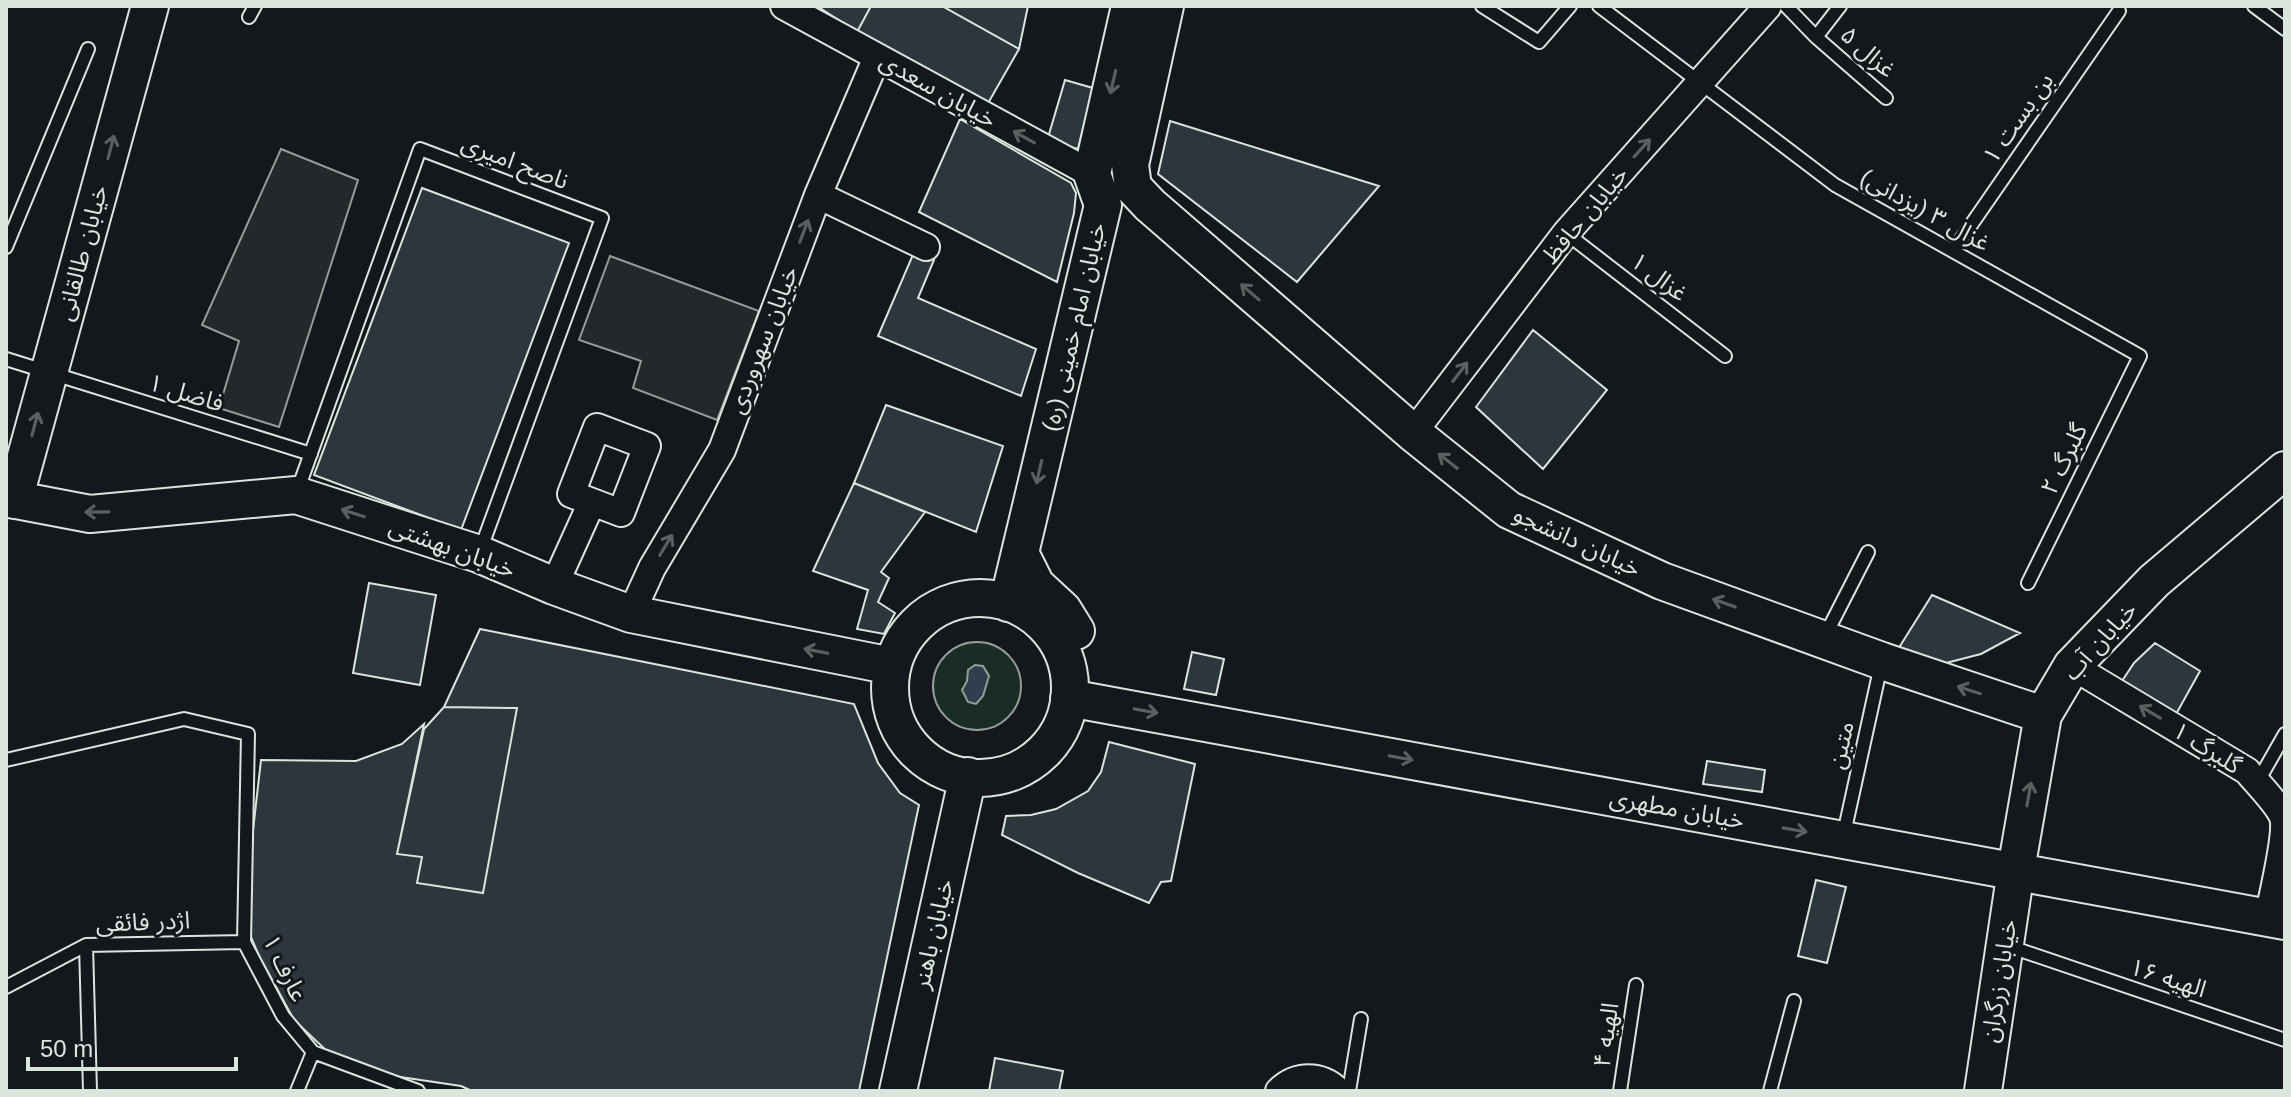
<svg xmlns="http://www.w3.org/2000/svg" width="2291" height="1097" font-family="Arial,'Noto Sans Arabic',sans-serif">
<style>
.green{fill:#1a2d24;stroke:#939e99;stroke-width:2}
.parking{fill:#24282b;stroke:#939e99;stroke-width:2}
.water{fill:#2f3f4d;stroke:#939e99;stroke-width:2}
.building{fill:#2c363c;stroke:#d8e6dc;stroke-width:2}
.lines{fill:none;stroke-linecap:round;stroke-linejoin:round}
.lane-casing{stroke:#d8e6dc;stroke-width:16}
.street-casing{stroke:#d8e6dc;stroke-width:30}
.secondary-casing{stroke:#d8e6dc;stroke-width:40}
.lane{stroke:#14181c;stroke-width:12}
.street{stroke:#14181c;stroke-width:26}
.secondary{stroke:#14181c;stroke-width:36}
.oneway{stroke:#59605f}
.labels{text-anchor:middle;stroke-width:6;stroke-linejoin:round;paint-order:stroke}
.street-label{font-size:24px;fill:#d8e6dc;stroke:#14181c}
</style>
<rect width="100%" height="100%" fill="#14181c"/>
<path class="green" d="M933 686a44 44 0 1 1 88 0a44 44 0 1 1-88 0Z"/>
<path class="parking" d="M281 149 358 180 279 427 219 408 239 341 202 325Z
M610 256 759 311 717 420 633 388 641 361 579 340Z"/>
<path class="water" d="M975 665 983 666 989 676 983 696 976 704 968 702 962 690 967 681 968 670Z"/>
<path class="building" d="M817 6H871L857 32Z
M871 6H942L1019 49 987 105 857 32Z
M942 6H1028L1019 49Z
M1065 80 1093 88 1078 149 1047 141Z
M960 119 1071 183 1076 193 1074 213 1057 282 919 212Z
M1170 121 1379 186 1297 282 1158 174Z
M422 188 569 243 461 530 314 475Z
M915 250 934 260 918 298 1036 349 1021 396 878 336Z
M1533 330 1607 390 1543 469 1476 407Z
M886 405 1003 446 976 532 854 483Z
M854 483 925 512 881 572 889 578 878 602 895 613 884 634 857 629 868 590 813 571Z
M369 583 436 595 420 685 353 673Z
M1932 595 2020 633 1981 654 1946 663 1895 654Z
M480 629 854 704 878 763 900 793 919 805 859 1091H472L461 1086 387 1075 330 1054 294 1020 259 956 243 918 261 760 356 761 402 744 424 724 397 854 422 857 417 883 483 893 517 708 444 707Z
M2155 643 2200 671 2175 716 2118 687 2134 663Z
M1192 652 1224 659 1216 695 1184 689Z
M444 707 517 708 483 893 417 883 422 857 397 854 424 729Z
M1109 742 1195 764 1171 881 1161 882 1149 903 1078 873 1002 835 1006 816 1031 815 1056 809 1088 791 1101 772Z
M1707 761 1765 770 1762 792 1703 784Z
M1816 880 1846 887 1827 963 1798 956Z
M995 1058 1063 1071 1059 1091H989Z"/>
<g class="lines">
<defs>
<path id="lane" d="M1482 6 1539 42 1570 6
M1599 6 1835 185 2140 356 2028 583
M1786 6 1816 37 1886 98
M2254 6 2285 29
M249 17 255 6
M1816 37 1840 6
M1566 233 1725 356
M6 247 88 49
M1953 251 2119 11
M6 359 311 454
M297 492 420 149 602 218 480 551
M1825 636 1868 552
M6 760 184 719 248 734 244 942 283 1016 313 1052 418 1091
M2257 783 2285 734
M1843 838 1881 665
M86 945 90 1091
M2008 946 2285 1040
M6 987 86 945 244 942
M297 1091 313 1052
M1349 1091 1361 1019
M1620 1091 1636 985
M1770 1091 1794 1001"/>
<path id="street" d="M784 6 1092 174
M818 195 926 247
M597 427 647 446 621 513 571 494Z
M1413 433 1566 233 1768 6
M554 586 592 502
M631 614 652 568 722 450 818 195 877 57
M2072 666 2247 771C2256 782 2278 804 2283 817 2288 833 2272 898 2268 918
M1279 1091C1296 1074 1321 1074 1338 1091"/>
<path id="secondary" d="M1165 6 1130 165 1133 187 1150 205 1413 433 1509 510 1662 581 1882 661 2043 715
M6 498 90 514 296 495 479 554 554 586 631 614 892 666
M14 500 150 6
M1020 553 1036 585 1063 610 1076 631
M890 688a90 90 0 1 1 180 0a90 90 0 1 1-180 0Z
M1008 603 1103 205 1092 174 1130 6
M1069 698 2285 921
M898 1091 968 776
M1983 1091 2016 870 2043 715 2072 666 2154 581 2285 470"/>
</defs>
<use href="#lane" class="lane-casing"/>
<use href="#street" class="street-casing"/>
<use href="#secondary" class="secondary-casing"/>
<use href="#lane" class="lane"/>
<use href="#street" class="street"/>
<use href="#secondary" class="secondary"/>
</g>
<defs><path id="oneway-shaft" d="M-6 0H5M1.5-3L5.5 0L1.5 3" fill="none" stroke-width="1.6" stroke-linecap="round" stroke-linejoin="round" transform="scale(2)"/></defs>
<g class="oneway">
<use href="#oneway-shaft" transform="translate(1113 82) rotate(103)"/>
<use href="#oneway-shaft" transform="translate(1024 137) rotate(-151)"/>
<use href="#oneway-shaft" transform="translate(111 147) rotate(-75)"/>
<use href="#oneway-shaft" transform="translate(1642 148) rotate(-48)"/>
<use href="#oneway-shaft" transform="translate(804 231) rotate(-69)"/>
<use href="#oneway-shaft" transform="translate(1250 292) rotate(-139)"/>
<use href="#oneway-shaft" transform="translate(1460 372) rotate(-53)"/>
<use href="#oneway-shaft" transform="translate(35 424) rotate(-75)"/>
<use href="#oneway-shaft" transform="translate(1448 461) rotate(-142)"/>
<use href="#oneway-shaft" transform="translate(1039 472) rotate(103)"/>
<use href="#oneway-shaft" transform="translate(97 512) rotate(179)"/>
<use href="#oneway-shaft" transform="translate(353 513) rotate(-162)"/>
<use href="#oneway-shaft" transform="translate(666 545) rotate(-59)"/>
<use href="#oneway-shaft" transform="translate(1724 603) rotate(-160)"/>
<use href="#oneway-shaft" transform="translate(816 651) rotate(-169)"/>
<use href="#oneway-shaft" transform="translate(1969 690) rotate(-162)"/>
<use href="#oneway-shaft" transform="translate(1146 711) rotate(10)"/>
<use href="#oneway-shaft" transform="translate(2150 712) rotate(-149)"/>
<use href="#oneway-shaft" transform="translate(1401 758) rotate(10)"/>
<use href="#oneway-shaft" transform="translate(2029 794) rotate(-80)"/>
<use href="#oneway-shaft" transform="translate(1795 830) rotate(10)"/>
</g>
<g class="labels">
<g class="street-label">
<text transform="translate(1868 52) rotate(41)" y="8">غزال ۵</text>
<text transform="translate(938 90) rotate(29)" y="8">خیابان سعدی</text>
<text transform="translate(2018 118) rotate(-55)" y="8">بن بست ۱</text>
<text transform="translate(515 162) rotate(21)" y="8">ناصح امیری</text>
<text transform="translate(1925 210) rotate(29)" y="8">غزال ۳ (یزدانی)</text>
<text transform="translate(1585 215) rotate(-50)" y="8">خیابان حافظ</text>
<text transform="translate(82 253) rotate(-75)" y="8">خیابان طالقانی</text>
<text transform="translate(1659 277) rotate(37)" y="8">غزال ۱</text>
<text transform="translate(1074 327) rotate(-77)" y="8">خیابان امام خمینی (ره)</text>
<text transform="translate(763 340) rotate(-69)" y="8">خیابان سهروردی</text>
<text transform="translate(186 393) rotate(17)" y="8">فاضل ۱</text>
<text transform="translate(2064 459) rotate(-64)" y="8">گلبرگ ۲</text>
<text transform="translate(1577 541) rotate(25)" y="8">خیابان دانشجو</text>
<text transform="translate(452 548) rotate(20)" y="8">خیابان بهشتی</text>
<text transform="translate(2100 641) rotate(-48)" y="8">خیابان آب</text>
<text transform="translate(1841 745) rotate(-77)" y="8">متین</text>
<text transform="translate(2207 748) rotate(32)" y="8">گلبرگ ۱</text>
<text transform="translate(1677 809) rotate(10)" y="8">خیابان مطهری</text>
<text transform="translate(143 922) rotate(-2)" y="8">اژدر فائقی</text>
<text transform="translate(933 934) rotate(-77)" y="8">خیابان باهنر</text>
<text transform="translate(285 968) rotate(64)" y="8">عارف ۱</text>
<text transform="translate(2168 978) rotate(18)" y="8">الهیه ۱۶</text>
<text transform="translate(1999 981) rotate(-81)" y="8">خیابان زرگران</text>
<text transform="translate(1606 1035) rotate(-82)" y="8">الهیه ۴</text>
</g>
</g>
<rect width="2291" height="1097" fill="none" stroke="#d8e6dc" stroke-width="16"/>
<path d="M28 1057v12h208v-12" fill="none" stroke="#d8e6dc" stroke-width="4"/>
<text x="40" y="1057" font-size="24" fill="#d8e6dc" stroke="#14181c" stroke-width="6" paint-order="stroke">50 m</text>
</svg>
